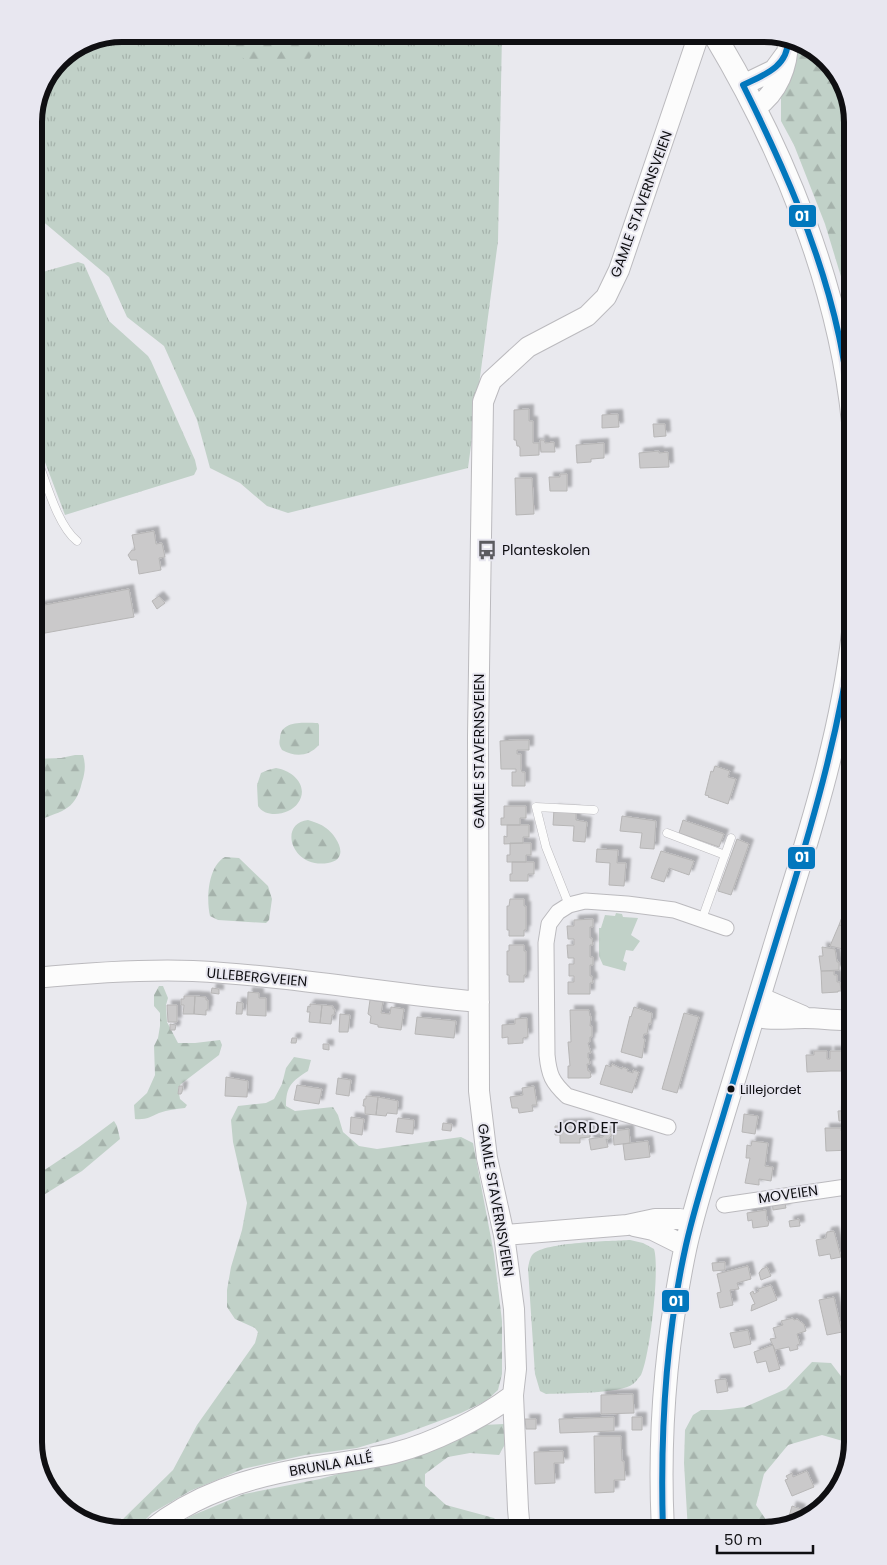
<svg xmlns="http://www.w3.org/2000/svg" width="887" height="1565" font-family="Poppins,sans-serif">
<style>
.grass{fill:url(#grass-tufts)}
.forest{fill:url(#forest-firs)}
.park{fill:#c1d1c8}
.building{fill:#cac9ca;stroke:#b7b6b6;filter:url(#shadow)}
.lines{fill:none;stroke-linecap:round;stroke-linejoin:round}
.lane-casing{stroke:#bbbabe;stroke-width:9}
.street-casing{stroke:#bbbabe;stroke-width:17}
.secondary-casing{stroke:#bbbabe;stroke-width:22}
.primary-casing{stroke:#bbbabe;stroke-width:24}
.lane{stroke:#fcfcfc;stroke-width:8}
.street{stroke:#fcfcfc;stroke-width:15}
.secondary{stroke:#fcfcfc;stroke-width:20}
.primary{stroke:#fcfcfc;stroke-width:22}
.bus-1-casing{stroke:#e8e7f0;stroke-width:10}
.bus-1{stroke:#0277bd;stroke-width:6}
.bus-dot{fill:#0f0f12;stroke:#e8e7f0;stroke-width:2}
.labels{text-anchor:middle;stroke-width:4;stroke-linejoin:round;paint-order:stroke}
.bus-label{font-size:13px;fill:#0f0f12;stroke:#e8e7f0;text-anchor:start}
.street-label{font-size:14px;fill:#0f0f12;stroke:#e8e7f0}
.poi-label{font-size:14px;fill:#0f0f12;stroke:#e8e7f0;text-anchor:start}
.quarter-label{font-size:16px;letter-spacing:1px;fill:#0f0f12;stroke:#e8e7f0}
.rim{fill:none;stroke:#0f0f12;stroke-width:6}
.line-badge{stroke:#e8e7f0;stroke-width:2}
.badge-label{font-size:14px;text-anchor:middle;font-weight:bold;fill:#fff}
</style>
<defs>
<pattern id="grass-tufts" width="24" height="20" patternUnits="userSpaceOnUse" patternTransform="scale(1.25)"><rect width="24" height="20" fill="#c1d1c8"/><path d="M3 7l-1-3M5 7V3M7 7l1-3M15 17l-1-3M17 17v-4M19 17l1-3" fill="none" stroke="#a5b2ab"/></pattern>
<pattern id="forest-firs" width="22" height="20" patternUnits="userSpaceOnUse" patternTransform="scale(1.25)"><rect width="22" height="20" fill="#c1d1c8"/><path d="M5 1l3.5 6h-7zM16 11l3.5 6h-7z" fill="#a5b2ab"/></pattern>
<filter id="shadow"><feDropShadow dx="4.5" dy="-4.5" stdDeviation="1" flood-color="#0004"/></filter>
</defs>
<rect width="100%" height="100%" fill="#e9e9ee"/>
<path class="grass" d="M123 34H502L498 241 468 468 288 513 267 506 240 483 210 468 197 420 164 346 127 317 109 277 34 214V117L60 60 89 40Z
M78 262 84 264 109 321 148 356 151 361 195 460 197 469 194 475 65 515 34 433V278L46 271Z
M630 1240 643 1243 654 1249C660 1268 650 1356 641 1375 639 1377 636 1382 633 1384 621 1394 564 1393 546 1394L540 1391 535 1374 528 1268C529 1263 530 1257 533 1254 545 1242 612 1241 630 1240Z"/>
<path class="forest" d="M228 34H320L319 42 310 58 295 63 246 60 230 50Z
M796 43 814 49 844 84 853 123V316L825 224 794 145 781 121V98L789 73Z
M318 723 319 725V745C308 757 295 757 282 750 279 745 279 743 280 738 281 720 304 723 318 723Z
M853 729V814L841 806Z
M75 755H83C86 765 85 773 82 782 75 813 59 811 34 822V759L61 758Z
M276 768C292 770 310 786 298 803 290 815 266 819 258 806L257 785 261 773 268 770Z
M308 820C314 822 321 824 326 828 337 836 351 859 328 863 291 869 278 823 308 820Z
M225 857 239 858 268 886 272 899 269 920 266 923 218 920 210 916C206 899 208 866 225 857Z
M159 986H163L168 998 166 1005 167 1022 178 1043H195L220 1040 222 1045 219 1055 181 1084 178 1088 180 1099 187 1105 185 1108C176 1109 168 1110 159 1113 150 1117 146 1120 135 1119L134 1105 147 1093 155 1075 154 1046 158 1038 160 1026V1013L154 1006V995Z
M294 1057 311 1060 308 1071C292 1081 286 1086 286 1106L295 1111 333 1107 338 1115 343 1132 359 1146 377 1149 461 1137 473 1143 494 1254 502 1321V1374L498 1390 486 1401 461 1413 404 1434 357 1448 305 1455 243 1469 190 1491 152 1513 134 1531 115 1530 124 1518 173 1470 197 1425 255 1343 258 1332 255 1328 235 1319 227 1307V1290L231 1267 242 1230 247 1203 233 1142 231 1120 238 1106 266 1103 274 1099 282 1084 286 1068Z
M114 1121 117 1126 120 1139 82 1171 34 1201V1177L79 1147Z
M812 1362 831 1363 853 1392V1444L822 1435 788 1445 764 1474 756 1505 769 1524 776 1529 764 1531H688L684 1463 685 1430 693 1415 701 1410H721L745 1407 786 1389Z
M504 1424 509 1437 499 1455 470 1453 448 1457 425 1474V1486L446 1505 494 1518 506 1531H169L191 1516 244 1494 320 1479 407 1455 483 1425Z"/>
<path class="park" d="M616 913 622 914 623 917 638 918 631 935 640 941 633 951 626 950 623 961 627 963 625 971 603 965 599 956V928H601L605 915 615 916Z"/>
<path class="building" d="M529 409V421H533V443H539V455L520 456V448L519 446H517L516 440H514V410Z
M618 414 619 427 602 428V415Z
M36 418 39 424 34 427V419Z
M653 424H665L666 436 654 437Z
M540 440H544L545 443 554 442 555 452H541Z
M604 443V458L591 459V462L577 463 576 445Z
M659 451V453L668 452 669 467 640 468 639 453Z
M560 474H567V491H550L549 477H560Z
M515 478H532L534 514 516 515Z
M154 531 156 544 162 543 165 557 159 558 161 570 139 574 137 560H131L128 555 132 550H135L132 535Z
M129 589 134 617 34 635V607Z
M159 596 165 603 157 609 152 601Z
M517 740H529V750H517V754H521V769L522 772H525V786H512V772H516V769H501L500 741Z
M715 766 730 771 728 777 736 779 728 804 708 797 709 796 705 795 711 771 713 772Z
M504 806H526V818H520V825H501V818H504Z
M554 809 576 811V820L587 822 585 842 573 841 574 826 553 825Z
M622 816 656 821 654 849 640 848 642 833 620 831Z
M683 820 724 834 719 847 679 833Z
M507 825H529V837H523V843L504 844V836L507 837Z
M737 839 749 844 731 895 718 891Z
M510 843H531V855H526V862H507V855H510Z
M597 849 618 850 617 863H626L624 886 609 885 610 863 596 862Z
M661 851 694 861 689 875 669 868 664 882 651 878Z
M512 862H534V874H528V881H510V874H512Z
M851 885 853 886V907L846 904Z
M510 899H524V906H526V930H524V936H509V930H507V906H509Z
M847 904 853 907 852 929 839 925Z
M593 919V927H590V938H592L593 945H590V957H593V965H590V976H592L593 983H590V994H568V982H574V976H569V964H574V958H568L567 945H574V939H568L567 926H574V920Z
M839 925 853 929V938L850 944 846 943 843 949 830 946Z
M509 945H524V951H526V975H524V982H509V975H507V951H509Z
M822 947 835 949 837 962H839V970L821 971 819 956H823Z
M821 971H834V975H837V982H840L841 991H838V992L822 993Z
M212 988 219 989V994L211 993Z
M248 992 259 993V998H266V1016L247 1015Z
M184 996H195L194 1014H183L184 1005H181V999H184Z
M195 996 206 997V1000H208V1010H206V1015L194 1014Z
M370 1000 383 1002 381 1013 390 1014 391 1007 404 1009 401 1030 378 1027V1025L370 1023 371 1016 368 1014Z
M237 1002 243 1003 242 1014H236Z
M310 1004 322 1005 320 1023 309 1022 310 1012H307L308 1006 310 1007Z
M167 1005H177V1022H168Z
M322 1005 333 1006V1009H335L334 1015H332L331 1024 320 1023Z
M634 1007 652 1013 651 1024 649 1023 647 1034H644L643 1038 645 1039 642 1058 621 1052 630 1016 631 1017Z
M570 1010H589L590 1016H591L590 1026H592V1037H590V1042L588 1043 591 1053H588V1058H589L590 1064H587L588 1071H590L591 1077 589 1078H568V1066H570L568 1042H571Z
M684 1013 699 1017 677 1093 662 1089Z
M340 1014 350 1015 348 1032H339Z
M417 1017 456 1021 454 1038 415 1034Z
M527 1018 528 1037 523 1038V1043L508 1044V1037L502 1038V1025L515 1024V1019Z
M170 1024 176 1025 175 1030H170Z
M292 1038H297L296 1043H291Z
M323 1044H329V1050L323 1049Z
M814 1051H827V1059H830V1051H843V1054H851V1061H853V1073H850V1071H831L807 1072 806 1055H814Z
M612 1064 622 1069V1067L628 1069 627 1071 633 1073V1070L639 1072 632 1093 600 1084 606 1065 611 1067Z
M226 1077 248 1081 247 1097 225 1096Z
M338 1078 351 1080 349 1096 336 1094Z
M297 1085 322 1089 319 1104 294 1100Z
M179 1086H183L182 1092 181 1094H178Z
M534 1086 537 1105H532L533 1111 519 1113 518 1108H512L510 1097 523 1095 522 1088Z
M366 1096 378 1097 376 1115 365 1114V1106H363L364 1099H366Z
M378 1097 398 1101 397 1114 387 1113 386 1116 376 1115Z
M853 1110V1120L839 1121 838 1111Z
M744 1114 758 1116 755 1134 742 1132Z
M351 1117 364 1119 362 1135 350 1133Z
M398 1118 414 1120 413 1134 396 1132Z
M443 1123 452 1124 451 1131 442 1130Z
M586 1123 590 1125V1137L580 1138V1143H560V1135H555V1126H559V1124Z
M825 1128H841V1131H852V1150L826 1151Z
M607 1129 613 1133 608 1140 606 1139 608 1147 591 1150 589 1139 603 1137Z
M629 1129 630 1143 614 1145 613 1131Z
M648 1141 650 1157 625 1160 623 1144Z
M752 1141 768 1143 765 1166 773 1167 771 1181 759 1179V1185L745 1183 750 1158H746L747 1145 751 1146Z
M784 1199 786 1208 773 1210 772 1201Z
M766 1210 767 1221H769L768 1226 753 1228 752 1220 748 1221 747 1213Z
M799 1219 800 1226 790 1227 789 1221Z
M834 1231 841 1257 831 1259 830 1254 819 1256 816 1240 826 1238 827 1232Z
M725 1262V1270L713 1271 712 1263Z
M748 1266 751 1279 737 1283 739 1289 730 1290 733 1305 720 1308 717 1293 721 1292 717 1274Z
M767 1267 771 1276 761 1280 759 1273 762 1269Z
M771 1285 777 1300 751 1311 752 1305 755 1304 750 1293 753 1291 754 1294 759 1291 758 1289Z
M834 1297 842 1332 827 1335 819 1300Z
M853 1302V1317L849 1318 844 1306Z
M793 1318 794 1320 797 1319 804 1324 806 1331 797 1334 800 1344 797 1345 798 1349 790 1351 789 1347 775 1350 770 1339 776 1338 773 1328 783 1325 781 1321Z
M748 1330 751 1344 734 1348 730 1333Z
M773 1345 780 1369 769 1372 766 1361 757 1363 754 1352Z
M726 1379 728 1391 717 1393 715 1380Z
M633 1394 634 1413 601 1414V1395Z
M614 1417V1431L560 1433 559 1419Z
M632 1417H642V1430H632Z
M525 1419H536V1429H526Z
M594 1436H621L622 1461H624L625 1480H614V1492L595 1493Z
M563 1451 564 1463H554L555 1483 535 1484 534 1452Z
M807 1471 814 1487 792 1496 785 1480 788 1479 786 1476 792 1473 793 1477Z
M792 1506 801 1509 799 1514 802 1515 800 1523 788 1520Z"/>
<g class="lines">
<defs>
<path id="lane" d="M34 451C45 477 56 524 77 541
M667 833 725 855
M569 905 546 847 536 807 594 810
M702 919 731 838"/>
<path id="street" d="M668 1127 567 1096C552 1082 549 1075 547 1055L546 943 549 924 558 912 569 905 585 901 627 904 674 910 726 928
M724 1205 853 1186"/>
<path id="secondary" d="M743 85 774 70 785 55
M755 108C778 93 788 66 788 40
M34 978C87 973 140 969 193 971 289 976 384 993 479 1002
M759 997 803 1016
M753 1016C770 1021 787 1018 805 1018 822 1018 835 1021 853 1020
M634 1226 653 1230 677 1242 687 1244
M504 1235 627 1225 655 1219H679L692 1221
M149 1531C195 1494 247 1478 305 1468 335 1463 365 1460 394 1453 433 1443 481 1419 513 1395
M520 1531 518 1509 513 1395 516 1369 514 1309 504 1235 487 1158 479 1091 478 737 483 402 491 381 528 347 587 316 606 297 619 270 699 34"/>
<path id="primary" d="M714 34C784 151 839 286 853 422
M663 1531C658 1435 666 1339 686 1245 696 1202 710 1159 723 1116 743 1048 764 980 785 912 814 820 842 728 853 633"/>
</defs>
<use href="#lane" class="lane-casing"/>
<use href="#street" class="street-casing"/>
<use href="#secondary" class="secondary-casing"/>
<use href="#primary" class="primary-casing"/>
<use href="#lane" class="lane"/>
<use href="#street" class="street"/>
<use href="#secondary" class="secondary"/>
<use href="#primary" class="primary"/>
<defs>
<path id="bus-1" d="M788 40C788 67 764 75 743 85 783 165 820 248 839 336 845 364 849 393 853 422
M663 1531C660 1435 665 1339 686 1245 696 1201 710 1159 723 1116 742 1052 761 989 781 925 811 829 839 733 853 633"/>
</defs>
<use href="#bus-1" class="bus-1-casing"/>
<use href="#bus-1" class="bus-1"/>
</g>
<defs>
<symbol id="bus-bare" viewBox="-9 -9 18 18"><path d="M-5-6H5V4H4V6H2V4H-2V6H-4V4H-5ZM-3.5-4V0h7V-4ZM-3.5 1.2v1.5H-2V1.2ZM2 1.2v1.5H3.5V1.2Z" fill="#5b5b5f" stroke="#e8e7f0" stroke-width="2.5" paint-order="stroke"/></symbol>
</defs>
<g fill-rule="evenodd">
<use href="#bus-bare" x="473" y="536" width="28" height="28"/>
</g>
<circle class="bus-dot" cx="731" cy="1089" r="4.5"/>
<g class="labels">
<g class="bus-label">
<text x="740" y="1094">Lillejordet</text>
</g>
<g class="street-label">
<text transform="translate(641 204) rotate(-70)" y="5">GAMLE STAVERNSVEIEN</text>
<text transform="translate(479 751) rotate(-90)" y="5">GAMLE STAVERNSVEIEN</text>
<text transform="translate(257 977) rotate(5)" y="5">ULLEBERGVEIEN</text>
<text transform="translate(788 1194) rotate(-8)" y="5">MOVEIEN</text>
<text transform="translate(496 1200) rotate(80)" y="5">GAMLE STAVERNSVEIEN</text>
<text transform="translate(331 1464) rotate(-10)" y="5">BRUNLA ALLÉ</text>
</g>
<g class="poi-label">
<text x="502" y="555">Planteskolen</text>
</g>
<g class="quarter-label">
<text x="587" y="1133">JORDET</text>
</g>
</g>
<path d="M0 0H887V1565H0ZM122 42H764A80 80 0 0 1 844 122V1442A80 80 0 0 1 764 1522H122A80 80 0 0 1 42 1442V122A80 80 0 0 1 122 42Z" fill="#e8e7f0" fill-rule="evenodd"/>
<path class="rim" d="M122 42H764A80 80 0 0 1 844 122V1442A80 80 0 0 1 764 1522H122A80 80 0 0 1 42 1442V122A80 80 0 0 1 122 42Z"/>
<g class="line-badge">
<rect x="788" y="204" width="29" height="24" rx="5" fill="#0277bd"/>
<rect x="787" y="846" width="29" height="24" rx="5" fill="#0277bd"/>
<rect x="661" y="1289" width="29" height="24" rx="5" fill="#0277bd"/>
</g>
<g class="badge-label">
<text x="802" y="221">01</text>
<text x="802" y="862">01</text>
<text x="676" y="1306">01</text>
</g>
<path d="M717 1545v8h96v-8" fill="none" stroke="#0f0f12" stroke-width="2.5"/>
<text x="724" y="1545" font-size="15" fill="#0f0f12" stroke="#e8e7f0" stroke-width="4" paint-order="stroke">50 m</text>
</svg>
